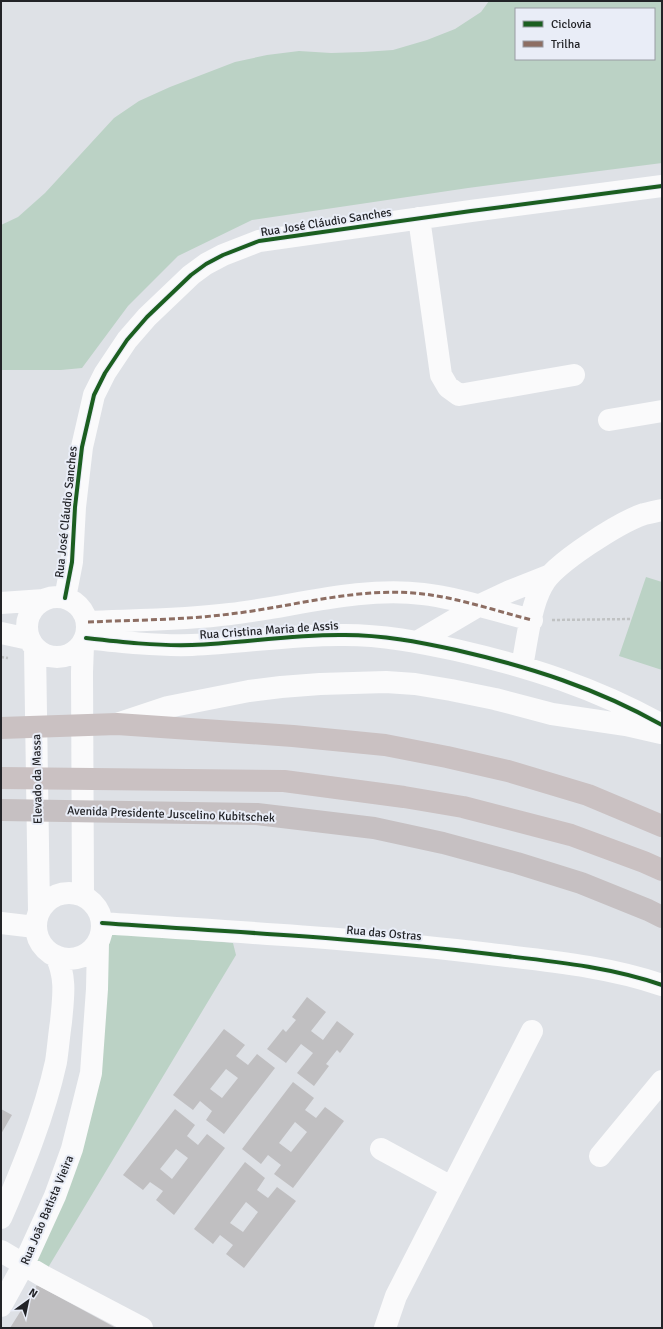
<svg xmlns="http://www.w3.org/2000/svg" width="663" height="1329" font-family="Signika,sans-serif">
<style>
.green{fill:#bbd2c5;fill-rule:evenodd}
.building{fill:#c0bfc1;fill-rule:evenodd}
.lines{fill:none;stroke-linecap:round;stroke-linejoin:round}
.path{stroke:#c0c2c3;stroke-width:2.5;stroke-dasharray:3 2;stroke-linecap:butt}
.minor{stroke:#fafafb;stroke-width:22}
.major{stroke:#c6c0c2;stroke-width:22}
.highway{stroke:#cac1c2;stroke-width:22}
.quiet{stroke:#8d6e63;stroke-width:3;stroke-dasharray:6 3;stroke-linecap:butt}
.cycleway-casing{stroke:#e9edf7;stroke-width:6}
.cycleway{stroke:#1b5e20;stroke-width:4}
.labels{text-anchor:middle;stroke-width:4;stroke-linejoin:round;paint-order:stroke}
.street-label{font-size:12px;fill:#222327;stroke:#e9edf7}
</style>
<rect width="100%" height="100%" fill="#dee1e6"/>
<path class="green" d="M489 1H662V163L468 188 252 220 178 256 128 306 82 368 61 370H1V225L18 217 45 193 114 118 139 101 170 87 235 62 267 55 299 51 331 53 363 52 393 50 427 40 455 29 481 12ZM516 9H654V59H516Z
M646 577 662 582V670L619 656Z
M108 932 233 943 236 955 43 1276 24 1264 72 1149 104 997Z"/>
<path class="building" d="M307 997 326 1012 311 1031 323 1040 337 1021 354 1034 340 1053 337 1050 326 1064 329 1066 314 1086 297 1073 313 1053 301 1044 286 1063 267 1049 283 1029 286 1032 296 1020 292 1017Z
M224 1029 245 1045 236 1056 248 1065 257 1054 275 1068 224 1134 206 1120 212 1111 200 1101 193 1110 173 1095ZM226 1069 238 1078 222 1098 210 1089Z
M293 1082 314 1098 305 1110 316 1118 325 1107 344 1121 293 1188 274 1174 281 1165 268 1155 261 1164 242 1149ZM295 1122 307 1132 291 1152 279 1143Z
M1 1109 12 1115 1 1134Z
M175 1109 195 1125 187 1136 198 1145 207 1134 225 1148 174 1215 156 1200 163 1191 150 1182 143 1190 123 1175ZM176 1149 188 1158 172 1179 160 1169Z
M245 1162 265 1178 257 1190 268 1198 277 1187 296 1201 244 1268 226 1254 233 1245 220 1235 213 1244 194 1229ZM246 1202 258 1212 243 1232 230 1223Z
M37 1285 116 1328H10Z"/>
<g class="lines">
<path class="path" d="M552 620 632 619
M1 657 8 658"/>
<path class="minor" d="M419 218 441 375 448 387 459 395 574 375
M609 420 662 411
M27 627a30 30 0 1 1 60 0a30 30 0 1 1-60 0Z
M65 598 72 562 75 507 82 447 94 395 105 373 127 340 147 317 191 275 206 264 223 255 259 241 471 211 662 186
M1 603 44 600
M88 622C135 620 183 620 230 614 292 607 360 586 423 594 459 598 496 611 532 620
M1 633 29 639
M86 638C121 642 156 646 192 645 243 643 294 634 345 635 383 635 419 642 456 650 530 667 596 688 662 725
M417 642 478 606 510 591 548 576
M35 648 39 910
M522 666C527 642 530 608 542 586 553 564 620 522 644 514 650 513 656 511 662 510
M117 724 168 707 249 691 281 687 320 684 386 682 415 684 451 690 495 699 552 714 626 725 661 733
M36 926a33 33 0 1 1 66 0a33 33 0 1 1-66 0Z
M83 895 82 672 83 645
M1 923 35 927
M102 923C232 932 361 938 490 954 548 961 607 966 662 985
M381 1149 451 1187
M600 1156 662 1081
M1 1218C23 1167 44 1116 56 1062 58 1049 59 1035 61 1022 63 999 67 978 56 956
M1 1251 43 1276 142 1328
M1 1306 24 1264 55 1196 72 1149 91 1073 97 989 98 943
M385 1328 396 1296 532 1031"/>
<path class="major" d="M1 810 257 814 374 828 443 843 517 863 581 883 648 910 662 917"/>
<path class="highway" d="M1 728 117 724 293 736 385 745 447 757 508 771 588 795 662 826
M1 778 284 781 404 797 463 807 571 835 644 862 662 870"/>
<path class="quiet" d="M88 622C135 620 183 620 230 614 292 607 360 586 423 594 459 598 496 611 532 620"/>
<defs>
<path id="cycleway" d="M65 598 72 562 75 507 82 447 94 395 105 373 127 340 147 317 191 275 206 264 223 255 259 241 471 211 662 186
M86 638C121 642 156 646 192 645 243 643 294 634 345 635 383 635 419 642 456 650 530 667 596 688 662 725
M102 923C232 932 361 938 490 954 548 961 607 966 662 985"/>
</defs>
<use href="#cycleway" class="cycleway-casing"/>
<use href="#cycleway" class="cycleway"/>
</g>
<g class="labels">
<g class="street-label">
<text transform="translate(326 222) rotate(-9)" y="4">Rua José Cláudio Sanches</text>
<text transform="translate(66 512) rotate(-84)" y="4">Rua José Cláudio Sanches</text>
<text transform="translate(269 630) rotate(-4)" y="4">Rua Cristina Maria de Assis</text>
<text transform="translate(37 779) rotate(-91)" y="4">Elevado da Massa</text>
<text transform="translate(171 814) rotate(2)" y="4">Avenida Presidente Juscelino Kubitschek</text>
<text transform="translate(384 933) rotate(5)" y="4">Rua das Ostras</text>
<text transform="translate(47 1210) rotate(-67)" y="4">Rua João Batista Vieira</text>
</g>
</g>
<rect width="663" height="1329" fill="none" stroke="#222327" stroke-width="4"/>
<rect x="515" y="8" width="140" height="52" fill="#e9edf7" stroke="#999ca4"/>
<rect x="523" y="21" width="20" height="6" fill="#1b5e20" stroke="#999ca4"/>
<text x="551" y="28" font-size="12" fill="#222327">Ciclovia</text>
<rect x="523" y="41" width="20" height="6" fill="#8d6e63" stroke="#999ca4"/>
<text x="551" y="48" font-size="12" fill="#222327">Trilha</text>
<g transform="translate(28 1301) rotate(33)" stroke="#e9edf7" stroke-width="3" paint-order="stroke">
<path d="M0-3L7 15L0 10L-7 15Z" fill="#222327"/>
<text y="-6" font-size="11" font-weight="bold" text-anchor="middle" fill="#222327">N</text>
</g>
</svg>
